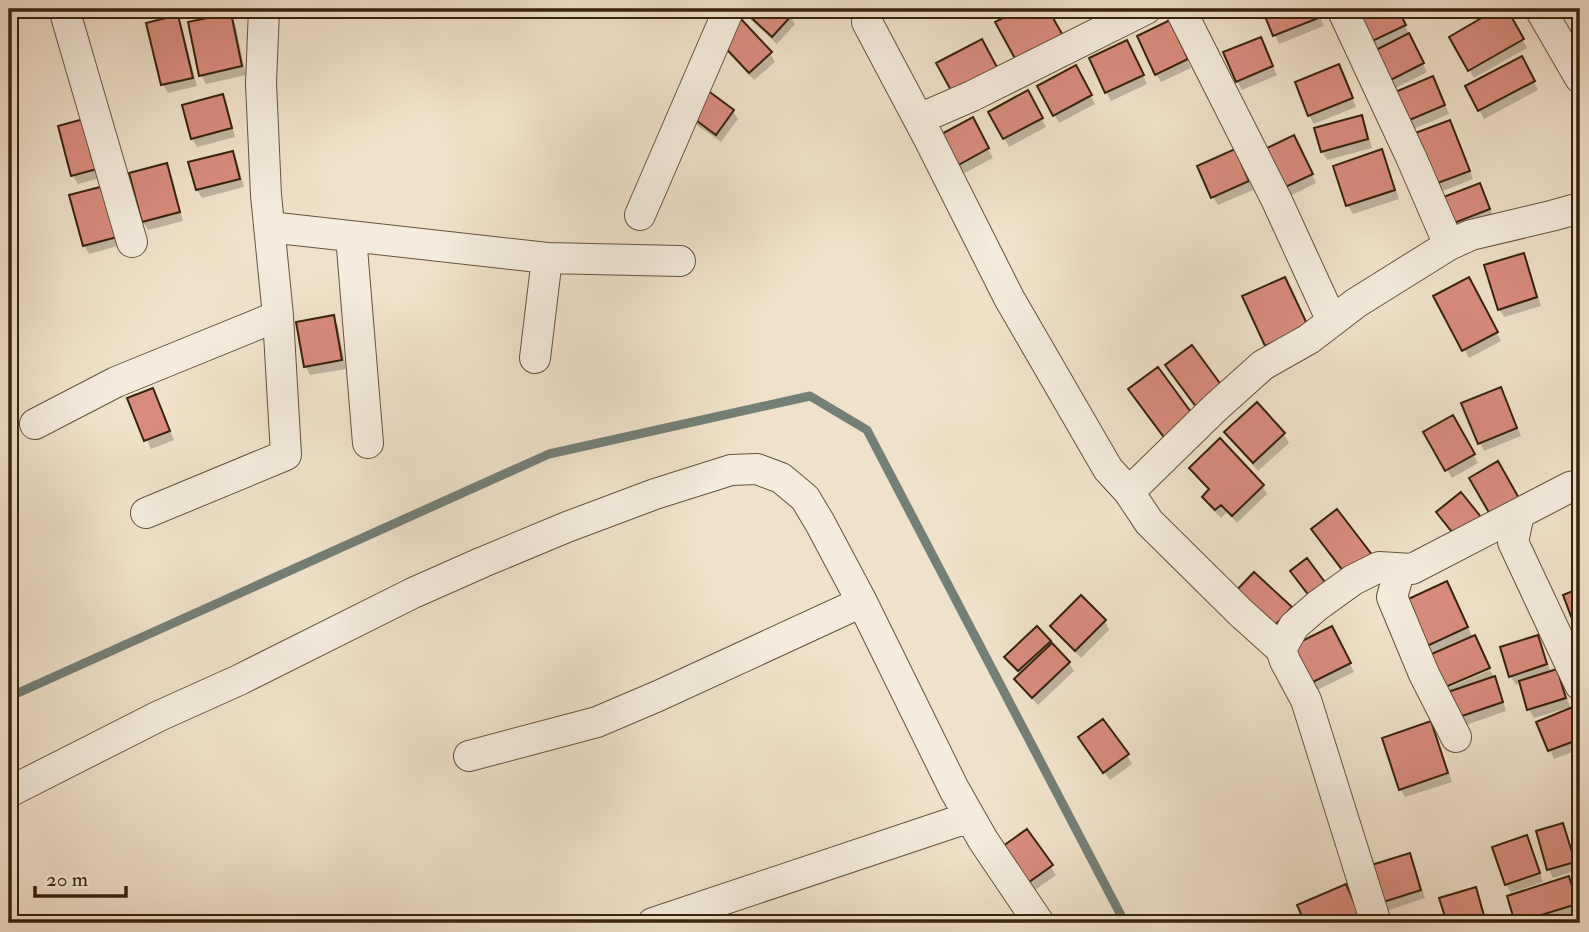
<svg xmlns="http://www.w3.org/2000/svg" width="1589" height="932" font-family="'IM FELL Double Pica',serif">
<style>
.shadow{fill:#0003}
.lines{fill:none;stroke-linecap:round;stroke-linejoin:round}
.stream{stroke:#747f76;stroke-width:9}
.building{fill:#d98c7e;stroke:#37230b;stroke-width:2}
.street-casing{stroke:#65533b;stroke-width:32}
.street{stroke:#f5ecdd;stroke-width:30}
</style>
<rect width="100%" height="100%" fill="#f0e2ca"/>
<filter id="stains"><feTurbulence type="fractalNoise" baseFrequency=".00286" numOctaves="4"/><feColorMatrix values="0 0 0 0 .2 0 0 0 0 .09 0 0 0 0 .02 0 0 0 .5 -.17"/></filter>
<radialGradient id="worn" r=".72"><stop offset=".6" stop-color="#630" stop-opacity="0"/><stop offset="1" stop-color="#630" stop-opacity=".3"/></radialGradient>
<path class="shadow" d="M745 9H783L790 16 795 24 777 44 749 18Z
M1261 9H1317L1324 26 1279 44 1264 10 1262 11Z
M1367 9H1398L1413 44 1427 72 1390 91 1352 16Z
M1501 9H1505L1527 48 1474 78 1451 37Z
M230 15 235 23 246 75 206 84 201 75Z
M177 17 182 26 197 86 168 93 163 85 148 25Z
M1174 31 1191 68 1161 82 1156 74Z
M1261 39 1277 75 1242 90 1237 81Z
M725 49 770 53 775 62 754 80Z
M1131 50 1147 84 1111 101 1106 92Z
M1527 66 1538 90 1484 119 1467 87Z
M1075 67 1095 104 1059 123 1039 86Z
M1343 75 1356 107 1314 124 1309 116Z
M1433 78 1449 114 1406 132 1390 96Z
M1027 93 1046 127 1009 147 990 113Z
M222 96 227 104 235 137 197 147 192 138Z
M733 111 738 119 721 142 691 121Z
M1361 117 1366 126 1372 148 1327 160 1322 151Z
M972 119 993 158 959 176 938 138Z
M1450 122 1455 130 1473 179 1433 195Z
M60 128 108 176 78 184 73 176Z
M1298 146 1316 183 1284 199 1279 191Z
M1381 152 1386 160 1399 199 1353 214 1348 206 1335 167Z
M232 153 237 161 244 187 202 198 197 190Z
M1239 160 1253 190 1218 205 1213 197Z
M166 165 171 174 183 221 148 230 143 222 131 175Z
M1484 193 1494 218 1450 235 1445 227Z
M71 196 125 244 89 254 84 245Z
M1523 255 1528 263 1541 306 1504 317 1499 309Z
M1469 279 1501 341 1469 358 1436 296Z
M333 317 338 326 346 369 310 375 306 367 298 324Z
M157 398 174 440 151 449 129 399Z
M1505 398 1521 436 1484 451 1480 443Z
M1257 405 1284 434 1289 443 1258 471 1231 440 1226 432Z
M1452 417 1478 463 1452 478 1425 432Z
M1191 468 1262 486 1267 494 1237 523 1227 512 1221 518 1209 506 1204 497 1210 491 1196 477Z
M1451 592 1473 638 1442 687 1427 646Z
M1105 621 1109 630 1081 658 1057 634 1052 626Z
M1336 636 1354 672 1315 691 1310 683Z
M1537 637 1542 645 1551 673 1556 671 1561 680 1570 707 1534 718 1529 710 1521 683 1516 685 1511 677 1502 649Z
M1049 642 1069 663 1074 671 1038 705 1021 687 1016 679 1021 675 1008 661Z
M1490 670 1499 687 1506 711 1463 726 1443 690Z
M1575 709 1580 719V749L1554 759 1539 723Z
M1430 723 1435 732 1452 782 1405 797 1400 789Z
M1085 746 1127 755 1132 764 1110 780Z
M1562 825 1567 833 1578 870 1553 878 1549 870 1538 832Z
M1027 831 1056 875 1028 895Z
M1526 837 1531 846 1543 882 1511 893 1506 884Z
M1409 855 1414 863 1425 898 1383 912 1379 903Z
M1568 878 1573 886 1580 913 1547 923H1517L1509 897Z
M1475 889 1480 898 1487 923H1448L1441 900Z"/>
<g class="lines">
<path class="stream" d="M9 697 549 454 810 396 867 430 1125 923"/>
</g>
<path class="building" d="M742 9H785L792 15 772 37Z
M1021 9H1048L1066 41 1019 66 995 22Z
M1262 9H1317L1321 17 1273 36Z
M1363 9H1398L1406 25 1364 45 1350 15Z
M1497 9H1507L1524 39 1468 71 1449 37Z
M231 13 242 66 199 76 188 22Z
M178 15 193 78 161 85 146 23Z
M741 19 772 52 749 73 718 40Z
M1170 20 1188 59 1155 75 1137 36Z
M1409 33 1424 63 1383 84 1368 54Z
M1261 37 1273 66 1236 82 1223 52Z
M982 39 999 71 954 96 936 63Z
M1127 40 1144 75 1105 93 1089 58Z
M1522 56 1535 81 1478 111 1465 86Z
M1339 64 1353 98 1308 116 1295 82Z
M1076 65 1092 95 1053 116 1037 86Z
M1433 76 1445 105 1400 124 1388 95Z
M703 87 734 110 716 135 685 112Z
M1028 90 1043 118 1003 139 988 112Z
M223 94 232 128 191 139 182 105Z
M1362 115 1368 139 1321 152 1314 128Z
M91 117 104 167 71 176 58 126Z
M973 117 989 148 953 168 936 137Z
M1450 120 1470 171 1427 187 1407 136Z
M1294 135 1313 174 1277 191 1259 152Z
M1235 149 1249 181 1211 198 1197 166Z
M1382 149 1395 190 1346 206 1333 166Z
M233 151 240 179 196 190 188 162Z
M167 163 180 212 142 222 129 173Z
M1480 183 1490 209 1444 227 1433 201Z
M108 185 121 236 83 246 69 195Z
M1524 253 1537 297 1498 310 1484 265Z
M1285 277 1308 326 1265 346 1242 296Z
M1469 277 1498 332 1462 351 1433 296Z
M334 315 342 360 304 367 296 322Z
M1192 345 1227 393 1200 412 1165 365Z
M1158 367 1196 419 1166 440 1128 389Z
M1501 387 1517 428 1478 444 1461 403Z
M153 388 170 431 144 441 127 398Z
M1257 402 1285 433 1253 463 1224 432Z
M1453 415 1475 454 1445 471 1423 432Z
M1220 438 1264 485 1232 516 1221 505 1215 510 1202 497 1209 489 1189 468Z
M1498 461 1524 507 1495 523 1469 478Z
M1461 492 1481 517 1456 537 1436 512Z
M1337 509 1373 556 1347 576 1311 529Z
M1307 558 1327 585 1310 597 1290 571Z
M1254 572 1292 607 1268 633 1230 597Z
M1447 581 1468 627 1425 647 1404 601Z
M1580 588V640L1563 595Z
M1081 595 1106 620 1075 651 1050 626Z
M1037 626 1051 641 1018 671 1004 657Z
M1332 626 1351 663 1309 684 1290 647Z
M1475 635 1490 668 1441 689 1427 656Z
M1538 635 1547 664 1509 677 1500 647Z
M1052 643 1070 662 1032 698 1014 679Z
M1557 669 1566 698 1527 710 1519 681Z
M1495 676 1503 702 1456 718 1448 692Z
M1575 706 1580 719V739L1548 751 1536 722Z
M1103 719 1129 754 1103 773 1078 737Z
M1431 721 1448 773 1399 790 1382 738Z
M1563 823 1575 862 1547 870 1536 831Z
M1027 829 1053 865 1022 887 996 851Z
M1527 835 1540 873 1505 885 1492 847Z
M1410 853 1421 890 1377 904 1365 867Z
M1569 876 1577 904 1515 923 1507 896Z
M1346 884 1363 923H1305L1297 905Z
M1476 887 1486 923H1447L1439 898Z"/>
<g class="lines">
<defs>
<path id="street" d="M64 9 132 242
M1180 9 1277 201 1332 321
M1342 9 1411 157 1449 245
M1540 9 1580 78
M867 22 929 139 1009 298 1108 469 1129 492 1149 522 1240 612 1281 649 1285 661 1306 700 1376 923
M919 119 972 96 1146 9
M640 215 729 9
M269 227 547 258 680 261
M351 236 368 443
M535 358 547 258
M35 424 116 382 278 316 266 195 261 83 264 9
M1129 492 1215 408 1263 365 1309 339 1356 303 1449 245 1471 235 1551 216 1580 208
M146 513 286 455 278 316
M1519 514 1513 542 1580 685
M1400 569 1392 597 1424 674 1456 737
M1281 649 1294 626 1317 606 1353 580 1379 567 1412 569 1570 487 1580 485
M469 756 597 722 658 696 862 602
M9 792 159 716 239 680 413 593 483 562 567 527 655 494 731 470 757 469 781 478 805 498 820 523 862 602 954 789 983 840 1039 923
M653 923 970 817"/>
</defs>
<use href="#street" class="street-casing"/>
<use href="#street" class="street"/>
</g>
<rect width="1589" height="932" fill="none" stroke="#f0e2ca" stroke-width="35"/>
<rect x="10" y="10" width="1568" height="911" fill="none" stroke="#37230b" stroke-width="3.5"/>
<rect x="18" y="18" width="1554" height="897" fill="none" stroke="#37230b" stroke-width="2"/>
<path d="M35 886v10h91v-10" fill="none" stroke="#37230b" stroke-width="3.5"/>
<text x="46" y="886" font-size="21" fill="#37230b" stroke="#f5ecdd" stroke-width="5" paint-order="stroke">20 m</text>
<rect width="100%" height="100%" filter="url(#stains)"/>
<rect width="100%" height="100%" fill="url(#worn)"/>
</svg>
